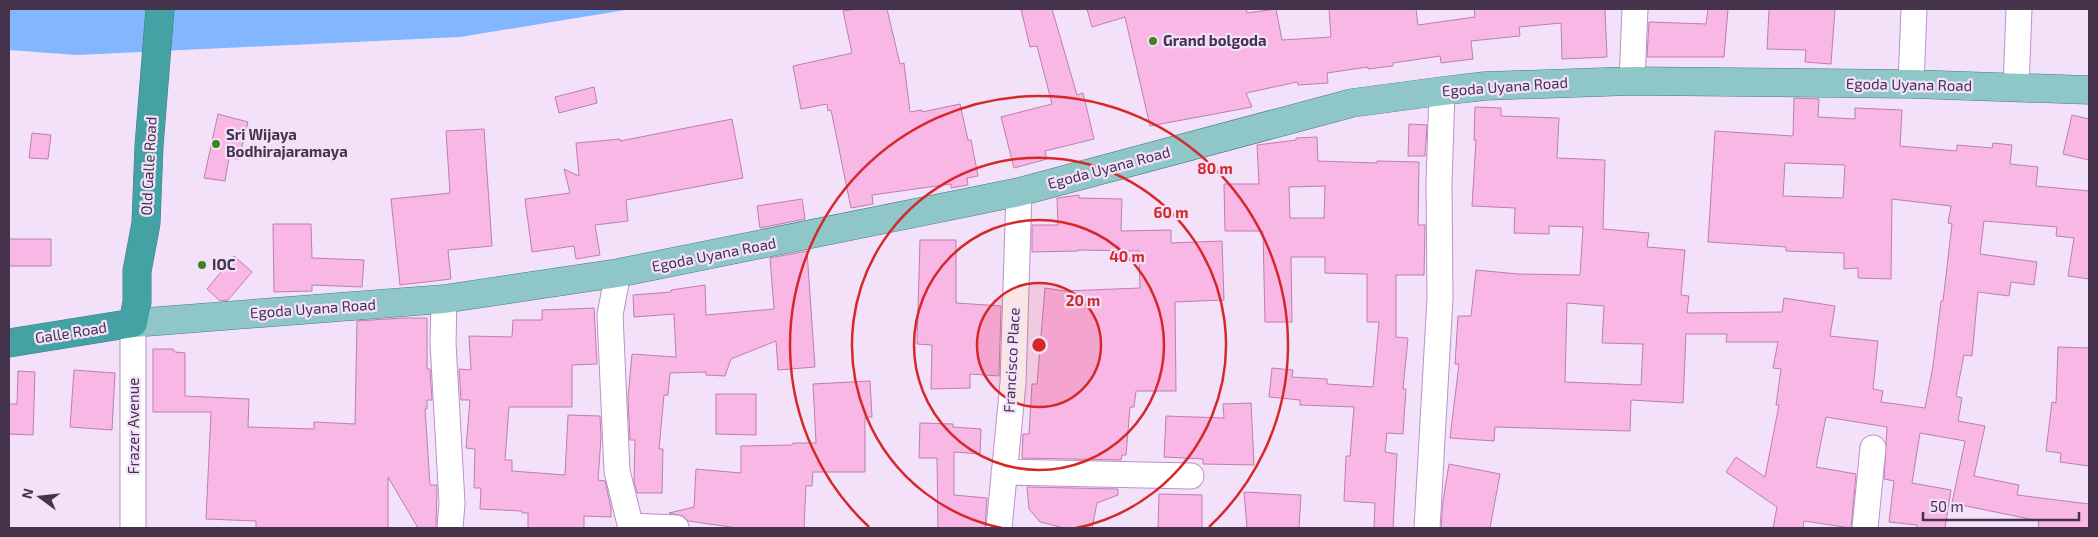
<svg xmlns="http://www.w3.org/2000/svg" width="2098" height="537" font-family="'Exo 2',sans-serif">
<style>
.water{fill:#82b6fe}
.building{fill:#f9b7e6;stroke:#bd7fac;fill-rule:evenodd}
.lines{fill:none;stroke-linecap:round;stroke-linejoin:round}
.street-casing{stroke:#bd90cc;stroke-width:27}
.primary-casing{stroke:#457b85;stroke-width:29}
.highway-casing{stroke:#457b85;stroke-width:29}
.street{stroke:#fff;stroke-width:25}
.primary{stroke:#8fc7c8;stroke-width:28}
.highway{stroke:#45a2a4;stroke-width:28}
.ring{fill:none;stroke:#d62828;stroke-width:2.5}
.poi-dot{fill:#418121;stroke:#f3e1fa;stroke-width:2}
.labels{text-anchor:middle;stroke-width:4.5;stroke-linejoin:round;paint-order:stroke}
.poi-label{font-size:15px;font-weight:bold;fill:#45334c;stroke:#f3e1fa;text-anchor:start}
.street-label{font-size:15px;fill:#45334c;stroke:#f3e1fa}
.centre{fill:#d62828;stroke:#f3e1fa;stroke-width:2.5}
.ring-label{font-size:15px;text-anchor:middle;font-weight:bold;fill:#d62828;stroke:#f3e1fa;stroke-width:4.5;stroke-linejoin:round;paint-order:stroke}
</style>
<rect width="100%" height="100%" fill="#f3e1fa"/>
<path class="water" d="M9 9H631L460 37 77 55 9 50Z"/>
<path class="building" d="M856 9H887L900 64 904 63 910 112 922 110V112L960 104 968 140H971L978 176 967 178 968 185 951 188V184L872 195 873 204 851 208 831 110 828 111 827 104 801 109 793 66 852 53 843 11Z
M1021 9H1052L1077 95 1083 93 1094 139 1045 151 1047 159 1014 168 1001 117 1052 104 1037 46 1030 47Z
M1087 9H1246L1247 13 1276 9 1282 40 1331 37 1329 9H1416L1418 25 1475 17 1474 9H1605L1607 57 1562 59 1561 23 1519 27 1520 36 1471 41 1473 59 1441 63 1440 56 1393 63V66L1368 69V67L1327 73 1328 83 1298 85 1297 82 1246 93 1252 107 1150 126 1125 17 1092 27Z
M1708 9H1728L1724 57H1647L1649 22 1706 24Z
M1769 9H1835L1831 64 1805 62 1806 50 1767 49Z
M594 87 597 103 559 113 555 97Z
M1794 98 1819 99 1818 117 1855 119V108L1902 110 1900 146 1957 151V145L1992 148 1993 143 2012 145 2010 164 2038 167 2036 186 2089 191V279L2068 276 2074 238 2056 236 2057 227 1984 221 1980 254 2037 262 2034 285 2011 282 2009 296 1978 292 1972 356 1964 355 1956 396 1962 398 1958 421 1985 426 1974 476 2019 485 2017 495 2089 504V528H2038L2039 521 1952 503 1965 441 1920 433 1912 483 1951 490 1945 528H1917V525L1889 522 1894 481 1884 479 1887 427 1826 417 1816 467 1856 474 1851 528 1804 521 1803 528H1773L1777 507 1726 472 1736 457 1765 477 1779 405H1776L1781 369 1773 368 1778 342H1726L1727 334H1686L1683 403 1631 400 1630 431 1495 427 1494 441 1450 438 1459 364H1455L1458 316H1471L1476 270 1518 274 1580 275 1583 227 1549 226V234L1514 233 1515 208 1472 206 1476 140H1474L1475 107 1501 108V116L1559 118 1557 158 1605 160 1603 229 1649 233 1647 247 1685 250 1681 295 1689 296 1687 313 1782 312 1784 298 1835 306 1830 336 1878 341 1873 389 1883 391 1881 402 1925 408 1933 366 1941 301H1943L1952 224 1948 223 1951 206 1892 199 1891 279 1858 278V268L1844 269V253L1786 251V247L1708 242 1715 131 1793 136ZM1785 163 1845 165 1843 198 1783 196ZM1567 303 1604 306 1602 343 1643 344 1641 385 1565 382Z
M218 114 248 122 239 159 229 158 225 181 204 178Z
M2072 115 2089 119V160L2063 154Z
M732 119 743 178 626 200 628 221 595 225 600 255 576 259 574 246 532 252 525 199 570 193 564 169 579 176 576 143 620 139V141Z
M1409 124 1427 125 1425 156H1408Z
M484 129 492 246 448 250 451 279 400 285 391 199 450 193 446 131Z
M32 133 51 135 48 159 29 158Z
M1317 137 1318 161 1377 163V161L1419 162 1418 225H1425L1424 275H1396V337L1408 338 1403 389H1406L1403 434 1387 433 1385 452 1397 454 1393 528H1374L1375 503 1344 501 1346 456H1350L1354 407 1300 405V400L1269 397 1272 368 1293 370 1292 377 1327 379V384L1373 387 1379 322H1367V274L1325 273V257H1291L1292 322H1265L1263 231H1225L1224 184H1259L1257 145 1296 140V138ZM1325 186 1324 218H1290L1289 187Z
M1079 195V198L1122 199 1121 231 1171 230V243L1222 241 1224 300 1175 302 1176 391H1136L1134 407H1130L1126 455H1122L1121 460 1022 458 1023 434H1029L1032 384H1037L1045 288 1065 291 1140 288 1139 251 1078 250V251L1032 252V225H1058L1057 198Z
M802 199 805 219 760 228 757 206Z
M273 224H311L312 258 364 260 362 287 312 285V291L274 292Z
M9 239H51V266H9Z
M920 240H956V303L1001 306 999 376 970 374V388L931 389 932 345 917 344Z
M807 251 815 367 778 370 776 341 731 359 725 376 706 375V372L670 373 668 395H664L659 449H663L662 493H637L634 481 635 440H630L628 398 632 354 676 357 674 314 634 317 633 295 671 292V290L705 285 706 315 774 309 770 258Z
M234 256 252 272 228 300 220 301 207 289Z
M594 308 597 364 572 365V407H509L505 460H512V471L565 475 568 415 600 416 601 437 598 480 605 481 611 508V517L584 516V528H528V513H522V511L480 509 481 488H474L475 449 466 448 470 400H461L459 369 471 370 469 336 512 337 513 320H542V310Z
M403 318H427V369H430L432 400H427V409H425L430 485H437L436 528H418L388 477V528H256V521L206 519 211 412H153V349H173L175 352 185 353V396L249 399 248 427 314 429V422L355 424 357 321Z
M2058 347 2089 348V466L2060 462 2061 453 2046 451 2052 402 2056 403Z
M74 370 115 373 112 430 70 427Z
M18 371 35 372 33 435 9 434V404H17Z
M870 381 872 417H865V472H813L812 486H806L804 528H738L688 521 683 516 669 513 694 507 696 469 741 473V446L792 445 793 443H816L813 384Z
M716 394H756V435L716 434Z
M1251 403 1254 465 1203 464V459L1164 457 1166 416 1224 418 1223 404Z
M920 423 953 424V427L981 429 980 454 954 452V495L987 498 985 528H938L937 458H919Z
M1449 464 1500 474 1490 528H1441L1443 501Z
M1027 487 1118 489V495L1097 503 1092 528H1064L1040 522 1029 509Z
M1244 492 1301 495 1299 528H1247Z
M1159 494 1202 495V528H1158Z"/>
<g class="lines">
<defs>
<path id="street" d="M1632 81 1635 9
M1911 84 1914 9
M2016 88 2019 9
M618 273 610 315 617 471 631 528
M444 299 443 343 452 503 450 528
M1004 472 1191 476
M630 526 676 528
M133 528V323
M999 528 1013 383 1019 192
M1427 528 1440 298 1439 183 1442 91
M1865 528 1873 448"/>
<path id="primary" d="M133 323 444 299 618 273 1019 192 1352 103 1442 91 1485 86 1632 81 1911 84 2089 90"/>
<path id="highway" d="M9 343 133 323 137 302V271L146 223 149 146 160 9"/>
</defs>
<use href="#street" class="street-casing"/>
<use href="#primary" class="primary-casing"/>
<use href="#highway" class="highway-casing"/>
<use href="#street" class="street"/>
<use href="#primary" class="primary"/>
<use href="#highway" class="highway"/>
</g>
<circle cx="1039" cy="345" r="62" fill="#d62828" fill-opacity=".12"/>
<g class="ring">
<circle cx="1039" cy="345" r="62"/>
<circle cx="1039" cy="345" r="125"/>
<path d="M1002 528A187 187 0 1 1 1076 528"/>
<path d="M869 527A249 249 0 1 1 1209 527"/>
</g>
<g class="poi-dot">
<circle cx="1153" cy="41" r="5"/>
<circle cx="216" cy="144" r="5"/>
<circle cx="202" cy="265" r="5"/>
</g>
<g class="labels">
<g class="poi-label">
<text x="1163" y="46">Grand bolgoda</text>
<text x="226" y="140">Sri Wijaya<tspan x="226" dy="17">Bodhirajaramaya</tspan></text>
<text x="212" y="270">IOC</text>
</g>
<g class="street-label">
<text transform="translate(1909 85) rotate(1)" y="5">Egoda Uyana Road</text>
<text transform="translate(1505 87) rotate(-4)" y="5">Egoda Uyana Road</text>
<text transform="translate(149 166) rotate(-87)" y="5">Old Galle Road</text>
<text transform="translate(1109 168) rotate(-15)" y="5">Egoda Uyana Road</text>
<text transform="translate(714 255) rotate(-11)" y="5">Egoda Uyana Road</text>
<text transform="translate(313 309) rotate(-4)" y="5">Egoda Uyana Road</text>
<text transform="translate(71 333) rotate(-9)" y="5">Galle Road</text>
<text transform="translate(1012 360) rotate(-87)" y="5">Francisco Place</text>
<text transform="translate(134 426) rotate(-90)" y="5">Frazer Avenue</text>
</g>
</g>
<circle cx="1039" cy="345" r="8" class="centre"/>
<g class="ring-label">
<text x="1215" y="174">80 m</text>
<text x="1171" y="218">60 m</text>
<text x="1127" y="262">40 m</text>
<text x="1083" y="306">20 m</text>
</g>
<rect width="2098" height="537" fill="none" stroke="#45334c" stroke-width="20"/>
<g transform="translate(40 497) rotate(285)" stroke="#f3e1fa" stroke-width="4" paint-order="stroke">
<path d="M0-4L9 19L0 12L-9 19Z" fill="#45334c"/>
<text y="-8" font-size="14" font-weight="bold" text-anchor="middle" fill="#45334c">N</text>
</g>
<path d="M1923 512v8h156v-8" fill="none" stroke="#45334c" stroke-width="2.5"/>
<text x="1930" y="512" font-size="15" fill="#45334c" stroke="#f3e1fa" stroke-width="4" paint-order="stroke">50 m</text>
</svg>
